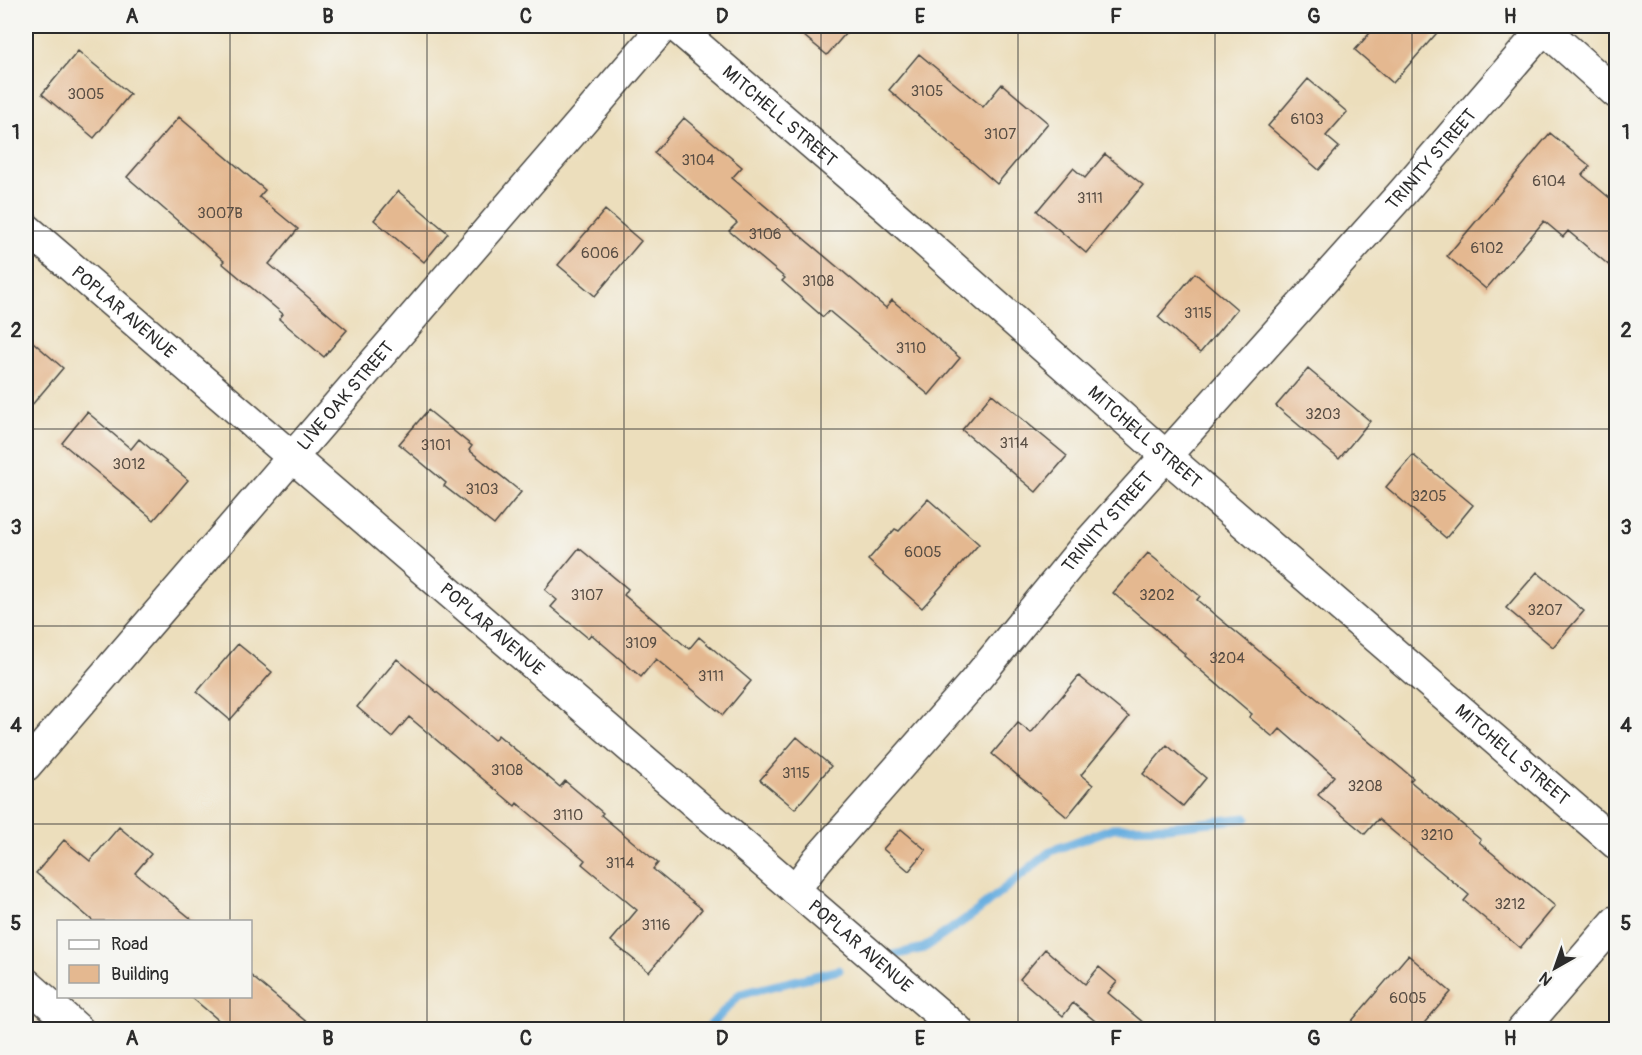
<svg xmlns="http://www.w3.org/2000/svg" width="1642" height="1055" font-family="Pangolin,sans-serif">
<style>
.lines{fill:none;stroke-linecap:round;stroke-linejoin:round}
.stream{stroke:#69afe0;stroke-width:9}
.building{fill:#e4b890}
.minor-casing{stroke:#484641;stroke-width:33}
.minor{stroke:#fff;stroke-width:30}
.grid{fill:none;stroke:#2b2b2b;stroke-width:1.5;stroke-opacity:0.55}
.labels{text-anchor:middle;stroke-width:6;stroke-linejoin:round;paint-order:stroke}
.number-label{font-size:15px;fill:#594e44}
.street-label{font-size:18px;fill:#2b2b2b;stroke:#f6f6f2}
.neatline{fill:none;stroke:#2b2b2b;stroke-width:2}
.grid-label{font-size:20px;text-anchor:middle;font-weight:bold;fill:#2b2b2b}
</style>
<rect width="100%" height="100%" fill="#f6f6f2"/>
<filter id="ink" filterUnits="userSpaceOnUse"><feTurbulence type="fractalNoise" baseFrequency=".0167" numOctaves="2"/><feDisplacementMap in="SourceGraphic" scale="12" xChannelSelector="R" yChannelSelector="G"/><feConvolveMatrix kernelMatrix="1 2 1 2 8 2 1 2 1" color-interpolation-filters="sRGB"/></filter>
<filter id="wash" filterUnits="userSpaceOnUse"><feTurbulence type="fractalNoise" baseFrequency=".008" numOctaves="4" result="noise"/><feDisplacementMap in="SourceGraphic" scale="24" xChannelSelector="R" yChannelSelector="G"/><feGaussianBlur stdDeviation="1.35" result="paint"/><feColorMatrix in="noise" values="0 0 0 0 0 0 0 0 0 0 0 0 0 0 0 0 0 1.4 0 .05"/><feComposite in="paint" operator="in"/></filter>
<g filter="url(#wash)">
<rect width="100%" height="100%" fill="#ecdebc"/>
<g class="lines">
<path class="stream" d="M889 956 924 948 976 912 1051 851 1113 828 1167 827 1246 818
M706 1030 740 994 839 970"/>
</g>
<g id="blocks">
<path class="building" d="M792 26H852L827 55Z
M1376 26H1443L1393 83 1355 50Z
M78 51 130 94 94 138 42 94Z
M919 54 983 107 1002 84 1048 123 997 184 889 90Z
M1308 79 1347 112 1326 136 1339 147 1319 170 1268 126Z
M179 117 265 190 259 197 298 229 269 264 347 330 324 357 279 319 283 314 222 263 224 261 127 177Z
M684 118 742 167 732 178 886 308 892 300 960 358 929 395 829 311 823 317 782 281 785 278 729 231 737 223 654 153Z
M1550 133 1590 166 1582 175 1617 204V272L1568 231 1563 237 1544 221 1486 289 1447 256Z
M1105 154 1143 185 1086 253 1037 211 1073 168 1085 178Z
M398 191 448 233 424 262 374 220Z
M605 210 641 241 595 296 558 265Z
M1195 273 1237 309 1200 353 1158 317Z
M26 336 63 368 26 412Z
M1308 369 1370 421 1339 459 1276 406Z
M992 394 1067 456 1036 492 962 430Z
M428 410 472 446 469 450 521 492 494 525 444 486 446 483 399 444Z
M87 412 131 449 139 439 188 480 154 520 62 443Z
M1413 455 1473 505 1446 538 1386 487Z
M928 499 979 544 922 608 868 560 895 529 899 531Z
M579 548 628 589 624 595 689 649 699 637 751 681 723 715 656 659 641 677 591 634 588 638 551 607 557 600 545 590Z
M1148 553 1200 596 1197 600 1413 778 1410 781 1481 840 1479 842 1555 906 1520 948 1464 901 1469 895 1378 819 1365 834 1318 795 1334 776 1280 729 1273 737 1249 717 1252 714 1184 656 1185 654 1113 593Z
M1537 572 1584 611 1553 647 1506 608Z
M238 644 272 672 230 720 197 692Z
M397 659 494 740 498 735 560 787 565 781 603 813 601 815 658 863 653 869 702 909 649 972 611 941 637 910 582 864 585 860 517 803 515 806 409 717 392 737 357 707Z
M1079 676 1129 717 1081 775 1093 785 1067 817 992 754 1018 723 1031 733Z
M797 737 831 766 795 809 760 780Z
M1167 745 1206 778 1183 806 1143 774Z
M119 827 151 854 135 873 194 921H93L36 873 64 840 90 861Z
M901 829 926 850 909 871 883 849Z
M1045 949 1085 984 1099 967 1117 982 1108 993 1151 1029H1105L1073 1003 1063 1016 1020 979Z
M1408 955 1451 992 1419 1029H1345Z
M250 975 315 1029H229L190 996H250Z"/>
</g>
</g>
<g filter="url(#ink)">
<use href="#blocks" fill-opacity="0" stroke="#484641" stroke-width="1.5"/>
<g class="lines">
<defs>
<g id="minor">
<path id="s1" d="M675 26 889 210 1166 456 1616 844"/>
<path d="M1541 26 1616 93"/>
<path id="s2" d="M26 228 958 1030"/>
<path id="s3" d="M26 766 664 26"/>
<path id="s4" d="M795 890 817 860 973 683 1085 546 1402 193 1546 26"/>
<path d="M26 983 79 1030"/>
<path d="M1522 1030 1616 921"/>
</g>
</defs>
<use href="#minor" class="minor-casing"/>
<use href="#minor" class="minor"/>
</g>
</g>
<path class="grid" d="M230 26V922M427 26V1030M624 26V1030M821 26V1030M1018 26V1030M1215 26V1030M1412 26V1030M26 231H1616M26 429H1616M26 626H1616M26 824H1616M230 996V1030"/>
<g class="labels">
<g class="number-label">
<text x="927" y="96">3105</text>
<text x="86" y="99">3005</text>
<text x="1307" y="124">6103</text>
<text x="1000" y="139">3107</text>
<text x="698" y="165">3104</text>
<text x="1549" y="186">6104</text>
<text x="1090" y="203">3111</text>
<text x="220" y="218">3007B</text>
<text x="765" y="239">3106</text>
<text x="1487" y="253">6102</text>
<text x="600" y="258">6006</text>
<text x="818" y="286">3108</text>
<text x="1198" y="318">3115</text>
<text x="911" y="353">3110</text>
<text x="1323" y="419">3203</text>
<text x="1014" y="448">3114</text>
<text x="436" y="450">3101</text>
<text x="129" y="469">3012</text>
<text x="482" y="494">3103</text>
<text x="1429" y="501">3205</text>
<text x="923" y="557">6005</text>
<text x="587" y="600">3107</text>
<text x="1157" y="600">3202</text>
<text x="1545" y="615">3207</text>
<text x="641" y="648">3109</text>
<text x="1227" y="663">3204</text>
<text x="711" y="681">3111</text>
<text x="507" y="775">3108</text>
<text x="796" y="778">3115</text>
<text x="1365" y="791">3208</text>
<text x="568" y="820">3110</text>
<text x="1437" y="840">3210</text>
<text x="620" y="868">3114</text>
<text x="1510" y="909">3212</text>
<text x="656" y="930">3116</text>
<text x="1408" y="1003">6005</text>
</g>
<g class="street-label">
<text dy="6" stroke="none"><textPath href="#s1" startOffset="138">MITCHELL STREET</textPath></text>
<text dy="6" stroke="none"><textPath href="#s4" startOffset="969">TRINITY STREET</textPath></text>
<text dy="6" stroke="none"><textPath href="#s2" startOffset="129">POPLAR AVENUE</textPath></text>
<text dy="6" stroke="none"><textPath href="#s3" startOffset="489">LIVE OAK STREET</textPath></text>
<text dy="6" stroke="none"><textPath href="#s1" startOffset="624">MITCHELL STREET</textPath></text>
<text dy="6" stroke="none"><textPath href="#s4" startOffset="483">TRINITY STREET</textPath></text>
<text dy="6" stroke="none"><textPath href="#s2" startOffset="615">POPLAR AVENUE</textPath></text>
<text dy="6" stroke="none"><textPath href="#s1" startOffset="1110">MITCHELL STREET</textPath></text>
<text dy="6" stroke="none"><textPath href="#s2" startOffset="1101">POPLAR AVENUE</textPath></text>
</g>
</g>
<rect width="1642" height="1055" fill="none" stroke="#f6f6f2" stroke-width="66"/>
<rect x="57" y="920" width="195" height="78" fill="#f6f6f2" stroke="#a5a5a2" stroke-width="1.5"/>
<rect x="69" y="940" width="30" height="9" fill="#ffffff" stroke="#a5a5a2" stroke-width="1.5"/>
<text x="111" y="950" font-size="18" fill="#2b2b2b">Road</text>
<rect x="69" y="965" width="30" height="18" fill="#e4b890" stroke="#a5a5a2" stroke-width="1.5"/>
<text x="111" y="980" font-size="18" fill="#2b2b2b">Building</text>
<g transform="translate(1555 968) rotate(220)" stroke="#f6f6f2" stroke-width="4.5" paint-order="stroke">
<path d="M0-4.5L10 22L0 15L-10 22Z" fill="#2b2b2b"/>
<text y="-9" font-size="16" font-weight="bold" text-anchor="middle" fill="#2b2b2b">N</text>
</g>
<rect x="33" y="33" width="1576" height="989" class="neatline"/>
<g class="grid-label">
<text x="132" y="23">A</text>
<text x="328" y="23">B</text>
<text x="526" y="23">C</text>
<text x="722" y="23">D</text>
<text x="920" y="23">E</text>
<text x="1116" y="23">F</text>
<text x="1314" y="23">G</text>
<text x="1510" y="23">H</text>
<text x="16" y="139">1</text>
<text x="1626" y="139">1</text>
<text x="16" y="337">2</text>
<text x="1626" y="337">2</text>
<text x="16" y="534">3</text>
<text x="1626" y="534">3</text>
<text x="16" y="732">4</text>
<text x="1626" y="732">4</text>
<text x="16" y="930">5</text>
<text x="1626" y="930">5</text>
<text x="132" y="1045">A</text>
<text x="328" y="1045">B</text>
<text x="526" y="1045">C</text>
<text x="722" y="1045">D</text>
<text x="920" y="1045">E</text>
<text x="1116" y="1045">F</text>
<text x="1314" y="1045">G</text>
<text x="1510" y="1045">H</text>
</g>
</svg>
